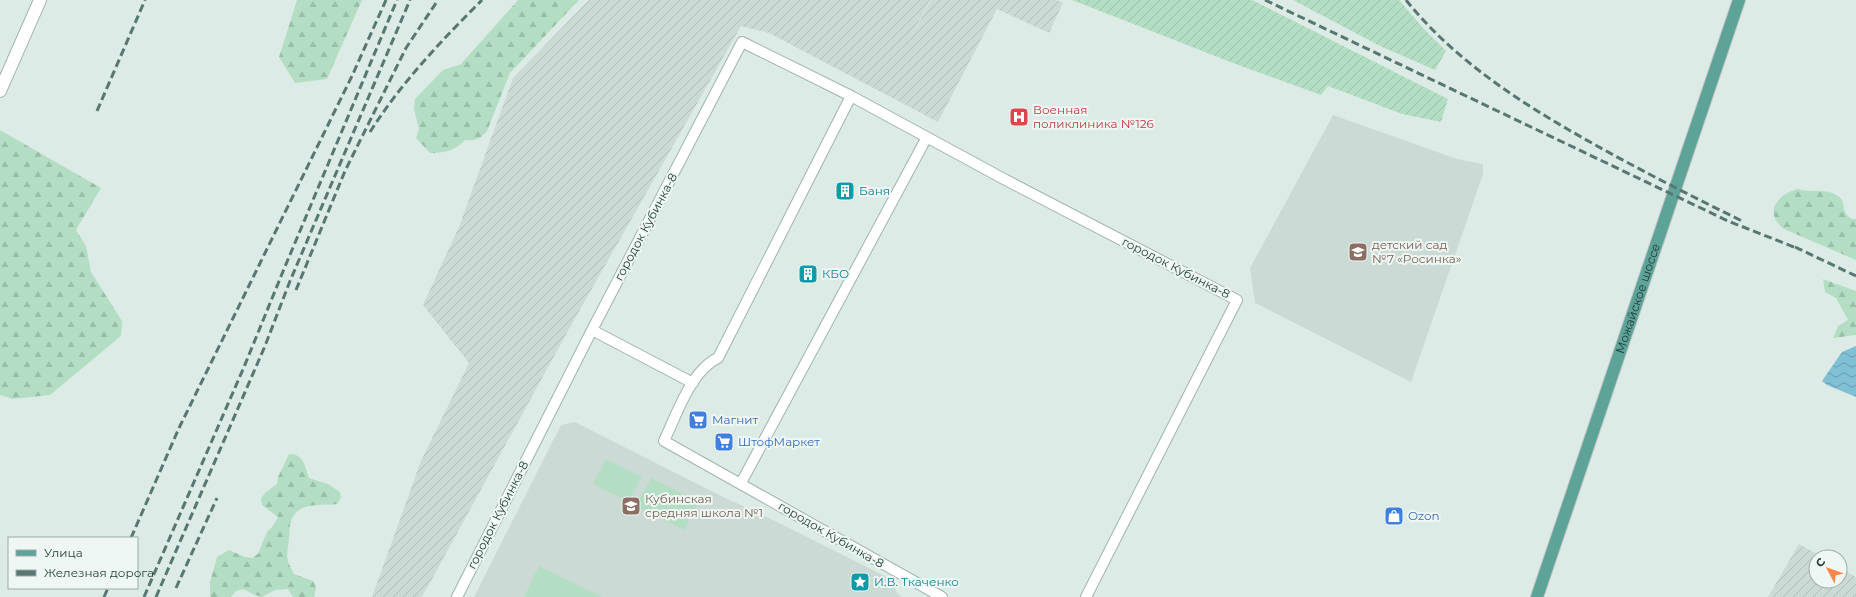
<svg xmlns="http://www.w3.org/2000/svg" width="1856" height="597" font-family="Montserrat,sans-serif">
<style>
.built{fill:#ccdad5}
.industrial{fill:url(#industrial-furrows)}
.grass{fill:#b4dec3}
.forest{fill:url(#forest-firs)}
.garden{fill:url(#garden-furrows)}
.water{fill:url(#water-waves)}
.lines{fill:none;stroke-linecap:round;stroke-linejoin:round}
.minor-casing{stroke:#a0b3ae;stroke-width:12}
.tertiary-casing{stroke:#a0b3ae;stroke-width:14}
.primary-casing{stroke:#c0c8c7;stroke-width:14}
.minor{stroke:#fff;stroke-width:10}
.tertiary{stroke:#fff;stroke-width:12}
.primary{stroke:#5ea398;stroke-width:12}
.rail{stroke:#587772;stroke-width:3;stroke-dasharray:8 4;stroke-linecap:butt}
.labels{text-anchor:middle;stroke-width:4;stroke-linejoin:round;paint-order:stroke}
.health-label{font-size:12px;fill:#be3a42;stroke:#eef7f3;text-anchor:start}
.culture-label{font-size:12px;fill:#0d838f;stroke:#eef7f3;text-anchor:start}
.street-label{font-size:12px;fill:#1e3b36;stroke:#eef7f3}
.education-label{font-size:12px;fill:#785e54;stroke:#eef7f3;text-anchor:start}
.shop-label{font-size:12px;fill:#366cbe;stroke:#eef7f3;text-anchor:start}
</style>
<defs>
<pattern id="industrial-furrows" width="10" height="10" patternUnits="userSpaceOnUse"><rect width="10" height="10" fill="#ccdad5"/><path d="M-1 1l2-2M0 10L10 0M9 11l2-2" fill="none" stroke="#afbcb7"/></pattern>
<pattern id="forest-firs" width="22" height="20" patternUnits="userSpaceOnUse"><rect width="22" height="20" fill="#b4dec3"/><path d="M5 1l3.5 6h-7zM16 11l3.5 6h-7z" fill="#9abfa8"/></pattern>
<pattern id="garden-furrows" width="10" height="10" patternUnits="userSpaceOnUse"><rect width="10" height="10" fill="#b4dec3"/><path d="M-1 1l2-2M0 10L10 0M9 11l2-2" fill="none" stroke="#9abfa8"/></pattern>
<pattern id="water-waves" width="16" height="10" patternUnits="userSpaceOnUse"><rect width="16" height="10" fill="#80c0d5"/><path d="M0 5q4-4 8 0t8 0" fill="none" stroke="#689dae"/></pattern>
</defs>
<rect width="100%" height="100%" fill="#ddebe6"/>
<path class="built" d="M1333 115 1457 159 1483 164V174L1411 382 1255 303 1250 268Z
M575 422 727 499 753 510 889 578 898 594 902 597H474L561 425Z"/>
<path class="industrial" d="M589 0H930L906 47 931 0H1056L1063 3 1049 33 997 9 938 122 769 33 741 26 569 329 427 588 421 597H372L421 461 469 363 423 305 459 227 513 78Z
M1799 544 1822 557H1816V581H1840V568L1856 577V597H1768Z"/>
<path class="grass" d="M606 459 642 477 629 502 593 484Z
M651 478 699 502 684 530 636 506Z
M539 566 602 597H524Z"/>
<path class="forest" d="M297 0H362L327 79 295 83 279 57Z
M518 0H579L510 73 487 131C480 139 475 141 465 140 455 151 444 153 430 153L416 138 419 129 414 109 415 99 443 70 461 64Z
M0 130 101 188 76 230 86 246 91 272 122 321 121 336 50 395 13 399 0 395Z
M1798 189C1813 194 1831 186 1842 200 1844 204 1843 208 1845 212 1846 214 1849 217 1851 219H1856V260L1784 229C1763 213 1777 194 1798 189Z
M1823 279 1856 291V335L1833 338 1838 326 1848 320 1836 298 1825 292Z
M289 454C303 453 305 466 309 478L328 484 340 492 341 498 337 504C321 506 298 501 291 521 289 526 290 533 289 539 287 556 285 558 294 574L313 581 316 587 314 597H293L288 589 275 590 262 597 255 595 243 589 236 591 231 597H210V582L217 557 229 550 245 557 252 558 258 554 267 532 272 527 278 517 262 505 261 498 265 493 277 484 278 477Z"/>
<path class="garden" d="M1072 0H1252L1448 99 1441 122 1402 114 1328 86 1321 95 1233 63Z
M1293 0H1399L1424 29 1446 51 1435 70 1380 46Z"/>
<path class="water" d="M1856 346V397L1827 385 1822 381 1842 352Z"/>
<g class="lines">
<defs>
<path id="minor" d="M851 96 718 358C691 370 676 416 664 441L942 597
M592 330 693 383
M741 483 927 137
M457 597 592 330 742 42 851 96 1002 178 1237 300 1086 597"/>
<path id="tertiary" d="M0 91 40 0"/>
<g id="primary">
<path id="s1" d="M1537 597 1739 0"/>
</g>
</defs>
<use href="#minor" class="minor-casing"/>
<use href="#tertiary" class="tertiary-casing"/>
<use href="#primary" class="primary-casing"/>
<use href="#minor" class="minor"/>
<use href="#tertiary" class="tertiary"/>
<use href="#primary" class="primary"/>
<path class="rail" d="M1265 0 1728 221 1799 249
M1406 0C1450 55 1509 95 1569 130 1626 163 1685 193 1744 222
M97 111 145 0
M370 132C401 83 441 41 482 0
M1795 247 1856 276
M296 290 345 171 406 48 438 0
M131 538 179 428 352 76 386 0
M176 588 217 498
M104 597 108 588
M144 597 244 367 284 269 397 0
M156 597 265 346 290 281 410 0"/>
</g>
<defs>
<symbol id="hospital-square" viewBox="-11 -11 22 22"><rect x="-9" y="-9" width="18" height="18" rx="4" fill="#e0444e" stroke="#eef7f3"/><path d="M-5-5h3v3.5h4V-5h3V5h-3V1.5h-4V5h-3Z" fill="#fff"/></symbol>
<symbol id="building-square" viewBox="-11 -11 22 22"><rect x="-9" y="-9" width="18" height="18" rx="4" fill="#0f9aa8" stroke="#eef7f3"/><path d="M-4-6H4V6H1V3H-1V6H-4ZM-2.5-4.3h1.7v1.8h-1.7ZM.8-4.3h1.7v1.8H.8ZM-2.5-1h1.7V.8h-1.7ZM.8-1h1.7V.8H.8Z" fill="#fff"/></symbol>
<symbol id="school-square" viewBox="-11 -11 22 22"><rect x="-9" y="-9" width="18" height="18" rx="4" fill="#8d6e63" stroke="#eef7f3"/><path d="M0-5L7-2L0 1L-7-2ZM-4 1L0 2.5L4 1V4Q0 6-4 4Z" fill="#fff"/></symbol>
<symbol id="supermarket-square" viewBox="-11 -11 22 22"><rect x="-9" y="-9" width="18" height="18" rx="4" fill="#3f7fe0" stroke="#eef7f3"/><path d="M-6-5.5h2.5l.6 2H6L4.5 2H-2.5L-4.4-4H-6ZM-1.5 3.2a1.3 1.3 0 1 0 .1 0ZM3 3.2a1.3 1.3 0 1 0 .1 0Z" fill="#fff"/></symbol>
<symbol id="shop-square" viewBox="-11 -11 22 22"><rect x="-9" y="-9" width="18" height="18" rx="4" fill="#3f7fe0" stroke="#eef7f3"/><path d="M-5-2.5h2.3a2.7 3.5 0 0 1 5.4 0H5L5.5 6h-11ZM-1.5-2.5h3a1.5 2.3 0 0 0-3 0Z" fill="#fff"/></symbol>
<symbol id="sight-square" viewBox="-11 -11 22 22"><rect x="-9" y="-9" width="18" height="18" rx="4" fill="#0f9aa8" stroke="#eef7f3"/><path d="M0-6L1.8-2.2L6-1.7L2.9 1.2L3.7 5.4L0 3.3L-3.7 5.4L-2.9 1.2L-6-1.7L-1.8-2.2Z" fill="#fff"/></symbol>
</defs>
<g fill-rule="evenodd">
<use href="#hospital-square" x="1008" y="106" width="22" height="22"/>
<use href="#building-square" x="834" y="180" width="22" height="22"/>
<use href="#school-square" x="1347" y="241" width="22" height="22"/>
<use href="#building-square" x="797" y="263" width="22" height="22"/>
<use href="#supermarket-square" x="687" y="409" width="22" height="22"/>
<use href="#supermarket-square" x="713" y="431" width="22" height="22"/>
<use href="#school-square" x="620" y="495" width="22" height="22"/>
<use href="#shop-square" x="1383" y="505" width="22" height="22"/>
<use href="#sight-square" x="849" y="571" width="22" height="22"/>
</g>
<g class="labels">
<g class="health-label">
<text x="1033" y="114">Военная<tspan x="1033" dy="14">поликлиника №126</tspan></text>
</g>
<g class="culture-label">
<text x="859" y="195">Баня</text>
<text x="822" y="278">КБО</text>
<text x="874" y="586">И.В. Ткаченко</text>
</g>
<g class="street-label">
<text transform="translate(646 227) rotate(-62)" y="4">городок Кубинка-8</text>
<text transform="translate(1176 268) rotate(27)" y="4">городок Кубинка-8</text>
<text dy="4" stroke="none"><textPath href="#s1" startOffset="315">Можайское шоссе</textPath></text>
<text transform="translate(498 515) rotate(-63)" y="4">городок Кубинка-8</text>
<text transform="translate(831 535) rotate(30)" y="4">городок Кубинка-8</text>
</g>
<g class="education-label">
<text x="1372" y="249">детский сад<tspan x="1372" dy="14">№7 «Росинка»</tspan></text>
<text x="645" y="503">Кубинская<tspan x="645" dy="14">средняя школа №1</tspan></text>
</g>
<g class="shop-label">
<text x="712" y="424">Магнит</text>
<text x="738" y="446">ШтофМаркет</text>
<text x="1408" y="520">Ozon</text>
</g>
</g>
<rect x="8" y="537" width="130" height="52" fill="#eef7f3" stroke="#9baca7"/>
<rect x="16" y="550" width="20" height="6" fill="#5ea398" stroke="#9baca7"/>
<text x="44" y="557" font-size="12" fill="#1e3b36">Улица</text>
<rect x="16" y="570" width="20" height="6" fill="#587772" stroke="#9baca7"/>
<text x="44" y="577" font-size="12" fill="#1e3b36">Железная дорога</text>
<g transform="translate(1828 569) rotate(311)"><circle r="19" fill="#eef7f3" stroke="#9baca7"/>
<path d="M0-3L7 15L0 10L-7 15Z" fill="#fc874a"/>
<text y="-6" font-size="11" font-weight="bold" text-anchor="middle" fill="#1e3b36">С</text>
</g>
</svg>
